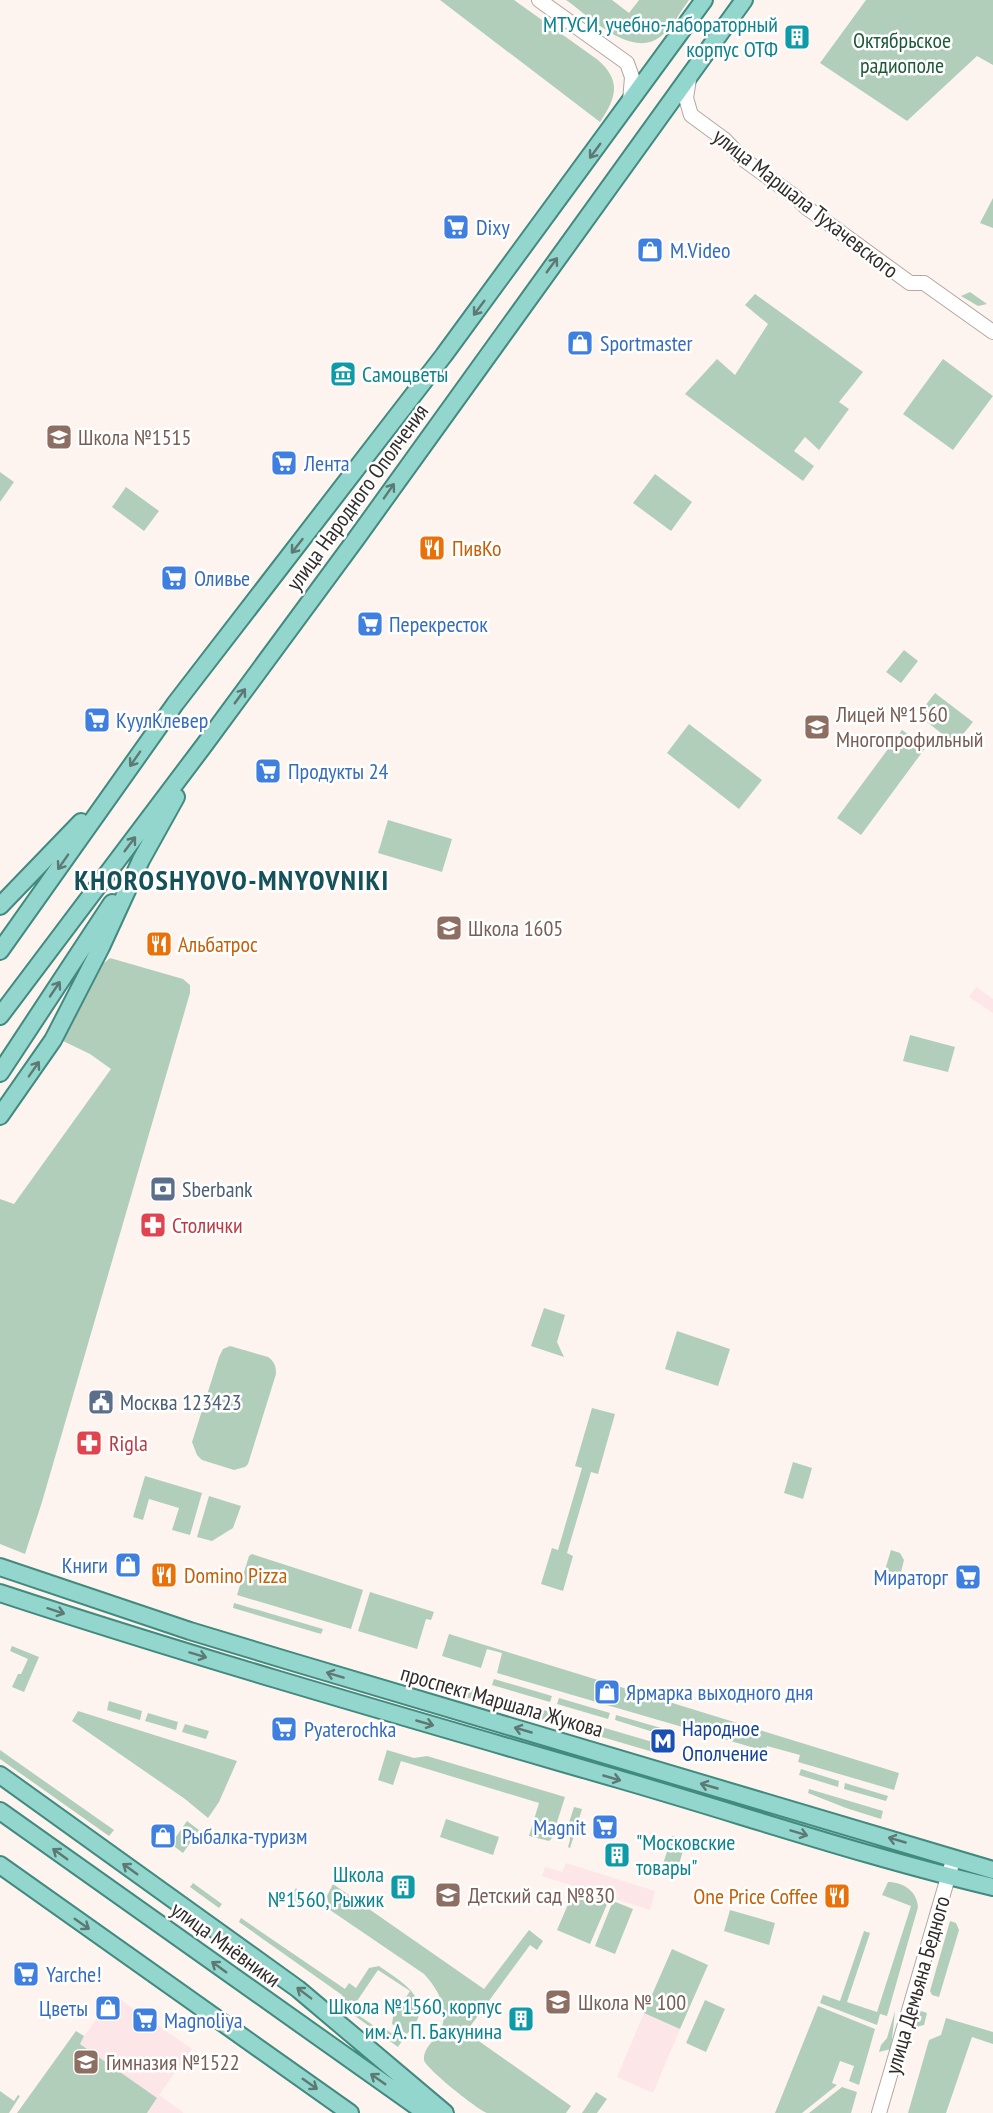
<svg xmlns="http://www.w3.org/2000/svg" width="993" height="2113" font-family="'PT Sans Narrow',sans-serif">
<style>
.commercial{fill:#fce6e8}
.green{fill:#b1cebb}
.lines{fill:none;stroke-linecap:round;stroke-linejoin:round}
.minor-casing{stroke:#b2a7a2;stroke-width:16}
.major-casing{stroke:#42897e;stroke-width:20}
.minor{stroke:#fff;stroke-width:14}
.major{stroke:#92d6cd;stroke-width:16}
.oneway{stroke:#5d7974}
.labels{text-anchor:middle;stroke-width:5;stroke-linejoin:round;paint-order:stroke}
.culture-label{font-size:22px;fill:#0d838f;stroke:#fff;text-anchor:end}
.park-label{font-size:22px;fill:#1e5939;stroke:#fff}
.street-label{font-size:22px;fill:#322d2b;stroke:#fff}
.shop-label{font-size:22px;fill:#366cbe;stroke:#fff;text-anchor:start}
.education-label{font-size:22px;fill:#785e54;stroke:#fff;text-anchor:start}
.food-label{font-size:22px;fill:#c56008;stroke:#fff;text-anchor:start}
.service-label{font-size:22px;fill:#4e5e75;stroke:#fff;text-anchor:start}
.health-label{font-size:22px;fill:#be3a42;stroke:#fff;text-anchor:start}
.transit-label{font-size:22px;fill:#164399;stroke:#fff;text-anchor:start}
.district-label{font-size:28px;font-weight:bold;letter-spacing:1.5px;fill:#155158;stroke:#fff}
</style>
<rect width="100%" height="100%" fill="#fdf4f0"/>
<path class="commercial" d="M976 987 993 999V1013L969 997Z
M566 1863 655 1891 650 1910 542 1876 545 1867 562 1872Z
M114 1995 192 2049 159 2095 184 2113H147L157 2099 79 2043Z
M644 2013 680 2029 653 2093 617 2077Z"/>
<path class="green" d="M440 0H514L598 60C622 81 616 98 600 122Z
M566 0H612L629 13 639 0H689C680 12 672 28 660 37 631 59 589 16 566 0Z
M866 0H993V65L977 56 907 121 820 63Z
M993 198V228L980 223Z
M970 292 987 304 978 306 961 296Z
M755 294 863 372 839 402 849 409 819 450 805 437 794 451 814 466 803 481 685 394 717 359 735 375 768 324 745 305Z
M943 359 993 396 953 450 903 414Z
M0 472 14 482 0 502Z
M655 474 692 502 671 531 633 503Z
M126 487 159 511 144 531 112 507Z
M904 650 918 661 901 683 886 672Z
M935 693 973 722 955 744 918 715Z
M689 724 762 780 739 809 667 753Z
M902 730 926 747 861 835 837 818Z
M388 820 452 839 442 872 378 853Z
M110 958 183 979 190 985V993L42 1502 25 1554 0 1544V1199L14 1204 111 1069 90 1054 63 1041 104 963Z
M910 1035 955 1047 948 1072 903 1061Z
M544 1308 565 1315 557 1342 564 1357 531 1346Z
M677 1331 730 1349 718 1386 665 1369Z
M230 1346 268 1357C275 1362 276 1366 276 1374L248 1464 245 1467 234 1470 202 1460 197 1455 192 1442 219 1357 223 1349Z
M592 1408 615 1414 598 1474 591 1472 567 1553 573 1556 563 1591 541 1584 552 1548 558 1550 582 1468 575 1466Z
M793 1462 812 1468 803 1499 784 1493Z
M145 1476 202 1493 190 1535 172 1530 179 1508 149 1499 143 1520 133 1517Z
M209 1496 241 1506 233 1528 212 1541 197 1537Z
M891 1550 900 1553 904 1560 897 1588 881 1583Z
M252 1554 363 1590 351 1629 237 1595 249 1556Z
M370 1592 434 1612 431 1620 426 1619 417 1649 358 1631Z
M234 1603 323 1629 321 1634 233 1608Z
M449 1634 899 1773 894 1790 798 1762 800 1755 767 1746 765 1751 497 1673 502 1653 487 1649 481 1668 442 1656Z
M12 1646 39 1657 24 1692 12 1687 18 1674H21L28 1659 10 1651Z
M437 1679 663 1745 660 1754 434 1688Z
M494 1679 552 1696 550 1702 492 1685Z
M559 1698 610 1713 608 1719 557 1704Z
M109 1701 142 1711 140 1720 107 1710Z
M78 1711 237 1761 219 1802 208 1818 185 1799 72 1721Z
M148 1713 178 1722 176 1730 145 1721Z
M616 1715 668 1730 666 1736 615 1720Z
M185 1724 209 1731 206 1739 182 1732Z
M0 1750 114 1830 109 1836 0 1759Z
M387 1750 414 1758 427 1756 565 1797 552 1838 549 1841 529 1836 539 1803 401 1761 393 1785 378 1780Z
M801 1769 839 1781 838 1787 799 1775Z
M845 1783 888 1796 886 1801 844 1789Z
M809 1789 883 1811 881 1819 846 1808 808 1793Z
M574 1807 582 1809 570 1848 568 1847 570 1840 568 1826Z
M446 1819 499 1837 493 1855 440 1837Z
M187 1821 199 1830 183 1853 171 1844Z
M672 1836 686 1840 678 1868 663 1864Z
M888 1882C903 1882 917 1891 918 1907L887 2016 880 2014 877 2025 820 2003 823 1995 840 2001 864 1931 870 1933 847 2002 877 2012 911 1906 882 1895Z
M193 1883 222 1904 219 1908 190 1887Z
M333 1884 484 1989 529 1930 543 1941 537 1950 530 1945 466 2032 571 2106 566 2113C546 2113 525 2113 505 2113 500 2113 492 2113 487 2113 478 2110 425 2068 424 2060 423 2050 431 2043 437 2036 452 2015 440 1991 424 1974L330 1910 327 1896Z
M296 1888 305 1901 304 1906 290 1898Z
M575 1888 608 1902 590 1944 557 1930Z
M613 1901 633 1909 615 1954 595 1946Z
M730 1910 775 1923 769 1945 724 1931Z
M241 1918 345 1989 349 1983 356 1988 369 1968 379 1966C394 1977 427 1994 418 2018 416 2024 410 2030 407 2034L392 2024 393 2017 410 1991 378 1970 351 2010 380 2030H387L402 2041 398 2047 348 2011 342 1995 239 1922Z
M950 1921 956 1923 959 1930 939 1997 932 1995 930 1991Z
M672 1949 708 1965 680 2029 644 2013Z
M705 2000 725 2009 706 2052 686 2043Z
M818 2006 875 2029 859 2085 849 2081 854 2066 840 2061 832 2083 837 2085 802 2113H775Z
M895 2011 891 2049 879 2052 881 2045 887 2038Z
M921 2011 927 2013 924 2025 912 2028 914 2016Z
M946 2018 993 2032V2044L972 2037 946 2113H908L929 2040 941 2035Z
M76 2031 84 2036 80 2044 157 2098 147 2113H17Z
M842 2087 857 2092 851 2113H809Z
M0 2091 14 2101 18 2095 20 2096 9 2113H0Z
M596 2092 607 2099 597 2113H582Z"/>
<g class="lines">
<defs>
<path id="minor" d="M539 0 627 63 632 77 630 101
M689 79 686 98 691 115 725 140 743 159 794 196 807 208 910 283H924L993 332
M879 2113 951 1867"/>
<path id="major" d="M0 906 81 822
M0 951 175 704 444 355 704 0
M0 1016 205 744 356 539 744 0
M0 1073 112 903
M0 1116 53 1040 101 947 141 860 176 797
M0 1567 190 1631 296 1663 993 1870
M0 1593C204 1660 411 1719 618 1779 743 1815 866 1857 993 1887
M0 1775 298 1989 445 2113
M0 1811 426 2113
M0 1865 350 2113"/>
</defs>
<use href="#minor" class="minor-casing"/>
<use href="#major" class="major-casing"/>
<use href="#minor" class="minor"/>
<use href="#major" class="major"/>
</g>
<defs><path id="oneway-shaft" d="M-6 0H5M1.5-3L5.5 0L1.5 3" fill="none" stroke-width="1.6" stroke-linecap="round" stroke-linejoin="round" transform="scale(1.5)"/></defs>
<g class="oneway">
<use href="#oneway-shaft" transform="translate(595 151) rotate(126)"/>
<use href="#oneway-shaft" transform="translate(552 265) rotate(-54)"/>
<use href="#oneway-shaft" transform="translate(479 308) rotate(127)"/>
<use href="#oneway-shaft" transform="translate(389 491) rotate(-55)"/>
<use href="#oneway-shaft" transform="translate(297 546) rotate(128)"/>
<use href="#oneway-shaft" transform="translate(240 696) rotate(-54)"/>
<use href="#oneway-shaft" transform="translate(135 759) rotate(125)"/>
<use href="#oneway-shaft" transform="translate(130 844) rotate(-53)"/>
<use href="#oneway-shaft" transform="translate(63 862) rotate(125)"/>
<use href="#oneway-shaft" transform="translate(55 989) rotate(-56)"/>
<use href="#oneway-shaft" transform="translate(34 1069) rotate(-55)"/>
<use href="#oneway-shaft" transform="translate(56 1611) rotate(18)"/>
<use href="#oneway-shaft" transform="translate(198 1655) rotate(17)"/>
<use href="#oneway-shaft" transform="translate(335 1675) rotate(-163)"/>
<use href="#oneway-shaft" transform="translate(425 1723) rotate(16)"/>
<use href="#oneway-shaft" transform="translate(523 1730) rotate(-164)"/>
<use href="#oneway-shaft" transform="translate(612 1778) rotate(16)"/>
<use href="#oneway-shaft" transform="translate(709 1786) rotate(-164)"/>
<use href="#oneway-shaft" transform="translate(799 1833) rotate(17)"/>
<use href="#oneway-shaft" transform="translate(897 1840) rotate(-164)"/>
<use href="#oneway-shaft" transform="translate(60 1854) rotate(-144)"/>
<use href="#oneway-shaft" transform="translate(130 1869) rotate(-144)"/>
<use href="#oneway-shaft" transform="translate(82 1924) rotate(35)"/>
<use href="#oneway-shaft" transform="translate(219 1967) rotate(-144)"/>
<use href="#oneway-shaft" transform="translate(304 1993) rotate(-143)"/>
<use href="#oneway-shaft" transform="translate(378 2079) rotate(-145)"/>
<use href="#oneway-shaft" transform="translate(310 2084) rotate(35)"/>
</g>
<defs>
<symbol id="building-square" viewBox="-11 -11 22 22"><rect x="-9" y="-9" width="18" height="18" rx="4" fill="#0f9aa8" stroke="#fff"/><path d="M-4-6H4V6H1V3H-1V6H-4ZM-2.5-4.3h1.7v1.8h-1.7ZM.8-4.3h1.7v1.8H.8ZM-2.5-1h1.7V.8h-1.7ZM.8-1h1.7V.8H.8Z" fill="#fff"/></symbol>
<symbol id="supermarket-square" viewBox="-11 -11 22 22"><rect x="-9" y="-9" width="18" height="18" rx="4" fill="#3f7fe0" stroke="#fff"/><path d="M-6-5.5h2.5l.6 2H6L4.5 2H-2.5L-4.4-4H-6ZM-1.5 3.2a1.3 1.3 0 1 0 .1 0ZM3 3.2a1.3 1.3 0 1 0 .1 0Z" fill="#fff"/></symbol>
<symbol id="shop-square" viewBox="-11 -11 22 22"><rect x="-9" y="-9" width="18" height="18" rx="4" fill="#3f7fe0" stroke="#fff"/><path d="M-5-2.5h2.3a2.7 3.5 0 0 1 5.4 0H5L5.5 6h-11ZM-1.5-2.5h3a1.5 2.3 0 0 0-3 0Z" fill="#fff"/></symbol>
<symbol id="museum-square" viewBox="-11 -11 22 22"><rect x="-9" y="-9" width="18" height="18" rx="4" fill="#0f9aa8" stroke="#fff"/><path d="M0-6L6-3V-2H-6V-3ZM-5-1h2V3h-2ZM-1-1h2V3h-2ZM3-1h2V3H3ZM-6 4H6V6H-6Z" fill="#fff"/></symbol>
<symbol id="school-square" viewBox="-11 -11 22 22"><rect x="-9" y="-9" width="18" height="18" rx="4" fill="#8d6e63" stroke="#fff"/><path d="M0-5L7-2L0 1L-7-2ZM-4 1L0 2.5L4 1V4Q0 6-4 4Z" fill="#fff"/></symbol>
<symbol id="restaurant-square" viewBox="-11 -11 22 22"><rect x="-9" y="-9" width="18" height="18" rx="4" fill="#e8710a" stroke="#fff"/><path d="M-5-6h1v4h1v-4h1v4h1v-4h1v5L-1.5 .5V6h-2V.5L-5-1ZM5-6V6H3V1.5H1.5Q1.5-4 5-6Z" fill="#fff"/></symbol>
<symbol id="bank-square" viewBox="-11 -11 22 22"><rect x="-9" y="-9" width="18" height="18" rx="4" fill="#5c6f8a" stroke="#fff"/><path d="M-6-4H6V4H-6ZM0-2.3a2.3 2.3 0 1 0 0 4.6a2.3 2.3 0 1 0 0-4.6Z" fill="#fff"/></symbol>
<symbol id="pharmacy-square" viewBox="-11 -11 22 22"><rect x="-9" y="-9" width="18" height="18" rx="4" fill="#e0444e" stroke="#fff"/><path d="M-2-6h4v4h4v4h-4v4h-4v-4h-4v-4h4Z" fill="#fff"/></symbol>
<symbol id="civic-square" viewBox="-11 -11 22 22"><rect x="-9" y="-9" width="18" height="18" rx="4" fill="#5c6f8a" stroke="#fff"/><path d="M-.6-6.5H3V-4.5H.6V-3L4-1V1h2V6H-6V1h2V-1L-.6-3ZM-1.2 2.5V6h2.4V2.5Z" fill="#fff"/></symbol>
<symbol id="metro-square" viewBox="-11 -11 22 22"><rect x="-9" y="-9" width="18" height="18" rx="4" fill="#1a4fb4" stroke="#fff"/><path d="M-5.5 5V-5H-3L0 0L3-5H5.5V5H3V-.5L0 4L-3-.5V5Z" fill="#fff"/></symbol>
</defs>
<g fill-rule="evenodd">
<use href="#building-square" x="782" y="22" width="30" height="30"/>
<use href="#supermarket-square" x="441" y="212" width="30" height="30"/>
<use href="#shop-square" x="635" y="235" width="30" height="30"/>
<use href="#shop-square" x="565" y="328" width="30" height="30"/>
<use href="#museum-square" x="328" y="359" width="30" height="30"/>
<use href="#school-square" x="44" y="422" width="30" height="30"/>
<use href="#supermarket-square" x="269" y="448" width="30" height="30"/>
<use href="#restaurant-square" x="417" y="533" width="30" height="30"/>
<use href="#supermarket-square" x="159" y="563" width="30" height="30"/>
<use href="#supermarket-square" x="355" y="609" width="30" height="30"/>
<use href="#supermarket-square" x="82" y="705" width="30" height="30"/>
<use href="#school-square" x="802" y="712" width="30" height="30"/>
<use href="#supermarket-square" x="253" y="756" width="30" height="30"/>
<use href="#school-square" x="434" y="913" width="30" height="30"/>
<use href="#restaurant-square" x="144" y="929" width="30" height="30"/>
<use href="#bank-square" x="148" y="1174" width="30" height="30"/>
<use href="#pharmacy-square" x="138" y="1210" width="30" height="30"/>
<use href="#civic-square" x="86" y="1387" width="30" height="30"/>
<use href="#pharmacy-square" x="74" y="1428" width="30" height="30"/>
<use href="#shop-square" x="113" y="1550" width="30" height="30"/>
<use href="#restaurant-square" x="149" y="1560" width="30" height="30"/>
<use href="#supermarket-square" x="953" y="1562" width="30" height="30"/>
<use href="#shop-square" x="592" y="1677" width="30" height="30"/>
<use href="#supermarket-square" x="269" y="1714" width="30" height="30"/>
<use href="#metro-square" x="648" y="1726" width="30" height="30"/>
<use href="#supermarket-square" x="590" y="1812" width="30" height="30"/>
<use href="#shop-square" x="148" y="1821" width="30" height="30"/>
<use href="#building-square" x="602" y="1840" width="30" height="30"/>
<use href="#building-square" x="388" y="1872" width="30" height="30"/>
<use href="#school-square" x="433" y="1880" width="30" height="30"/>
<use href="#restaurant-square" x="822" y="1881" width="30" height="30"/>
<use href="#supermarket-square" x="11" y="1959" width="30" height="30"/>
<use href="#school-square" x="543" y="1987" width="30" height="30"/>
<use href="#shop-square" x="93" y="1993" width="30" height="30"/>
<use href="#building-square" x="506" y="2004" width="30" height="30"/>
<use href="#supermarket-square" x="130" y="2005" width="30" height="30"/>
<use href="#school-square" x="71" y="2047" width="30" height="30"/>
</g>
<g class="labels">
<g class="culture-label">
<text x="778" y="32">МТУСИ, учебно-лабораторный<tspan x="778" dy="25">корпус ОТФ</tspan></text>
<text x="362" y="382" text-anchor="start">Самоцветы</text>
<text x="636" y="1850" text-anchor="start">"Московские<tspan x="636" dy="25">товары"</tspan></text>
<text x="384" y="1882">Школа<tspan x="384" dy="25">№1560, Рыжик</tspan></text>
<text x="502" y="2014">Школа №1560, корпус<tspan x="502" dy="25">им. А. П. Бакунина</tspan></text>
</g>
<g class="park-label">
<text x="902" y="48">Октябрьское<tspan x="902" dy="25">радиополе</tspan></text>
</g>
<g class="street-label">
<text transform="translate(806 203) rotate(38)" y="8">улица Маршала Тухачевского</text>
<text transform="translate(357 497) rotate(-54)" y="8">улица Народного Ополчения</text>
<text transform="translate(502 1701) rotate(16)" y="8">проспект Маршала Жукова</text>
<text transform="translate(226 1944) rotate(36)" y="8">улица Мнёвники</text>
<text transform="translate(917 1985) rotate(-74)" y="8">улица Демьяна Бедного</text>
</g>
<g class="shop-label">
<text x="476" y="235">Dixy</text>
<text x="670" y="258">M.Video</text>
<text x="600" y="351">Sportmaster</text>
<text x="304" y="471">Лента</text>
<text x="194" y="586">Оливье</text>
<text x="389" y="632">Перекресток</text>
<text x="116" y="728">КуулКлевер</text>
<text x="288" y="779">Продукты 24</text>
<text x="108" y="1573" text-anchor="end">Книги</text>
<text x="948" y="1585" text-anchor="end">Мираторг</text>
<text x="626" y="1700">Ярмарка выходного дня</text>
<text x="304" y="1737">Pyaterochka</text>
<text x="586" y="1835" text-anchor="end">Magnit</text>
<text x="182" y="1844">Рыбалка-туризм</text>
<text x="46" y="1982">Yarche!</text>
<text x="88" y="2016" text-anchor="end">Цветы</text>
<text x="164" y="2028">Magnoliya</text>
</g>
<g class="education-label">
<text x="78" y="445">Школа №1515</text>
<text x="836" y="722">Лицей №1560<tspan x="836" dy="25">Многопрофильный</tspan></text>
<text x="468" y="936">Школа 1605</text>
<text x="468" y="1903">Детский сад №830</text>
<text x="578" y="2010">Школа № 100</text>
<text x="106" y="2070">Гимназия №1522</text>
</g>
<g class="food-label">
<text x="452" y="556">ПивКо</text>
<text x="178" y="952">Альбатрос</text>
<text x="184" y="1583">Domino Pizza</text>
<text x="818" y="1904" text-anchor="end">One Price Coffee</text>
</g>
<g class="service-label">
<text x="182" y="1197">Sberbank</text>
<text x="120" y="1410">Москва 123423</text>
</g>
<g class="health-label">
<text x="172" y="1233">Столички</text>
<text x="109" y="1451">Rigla</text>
</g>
<g class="transit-label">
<text x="682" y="1736">Народное<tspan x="682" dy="25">Ополчение</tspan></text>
</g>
<g class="district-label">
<text x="232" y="890">KHOROSHYOVO-MNYOVNIKI</text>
</g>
</g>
</svg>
